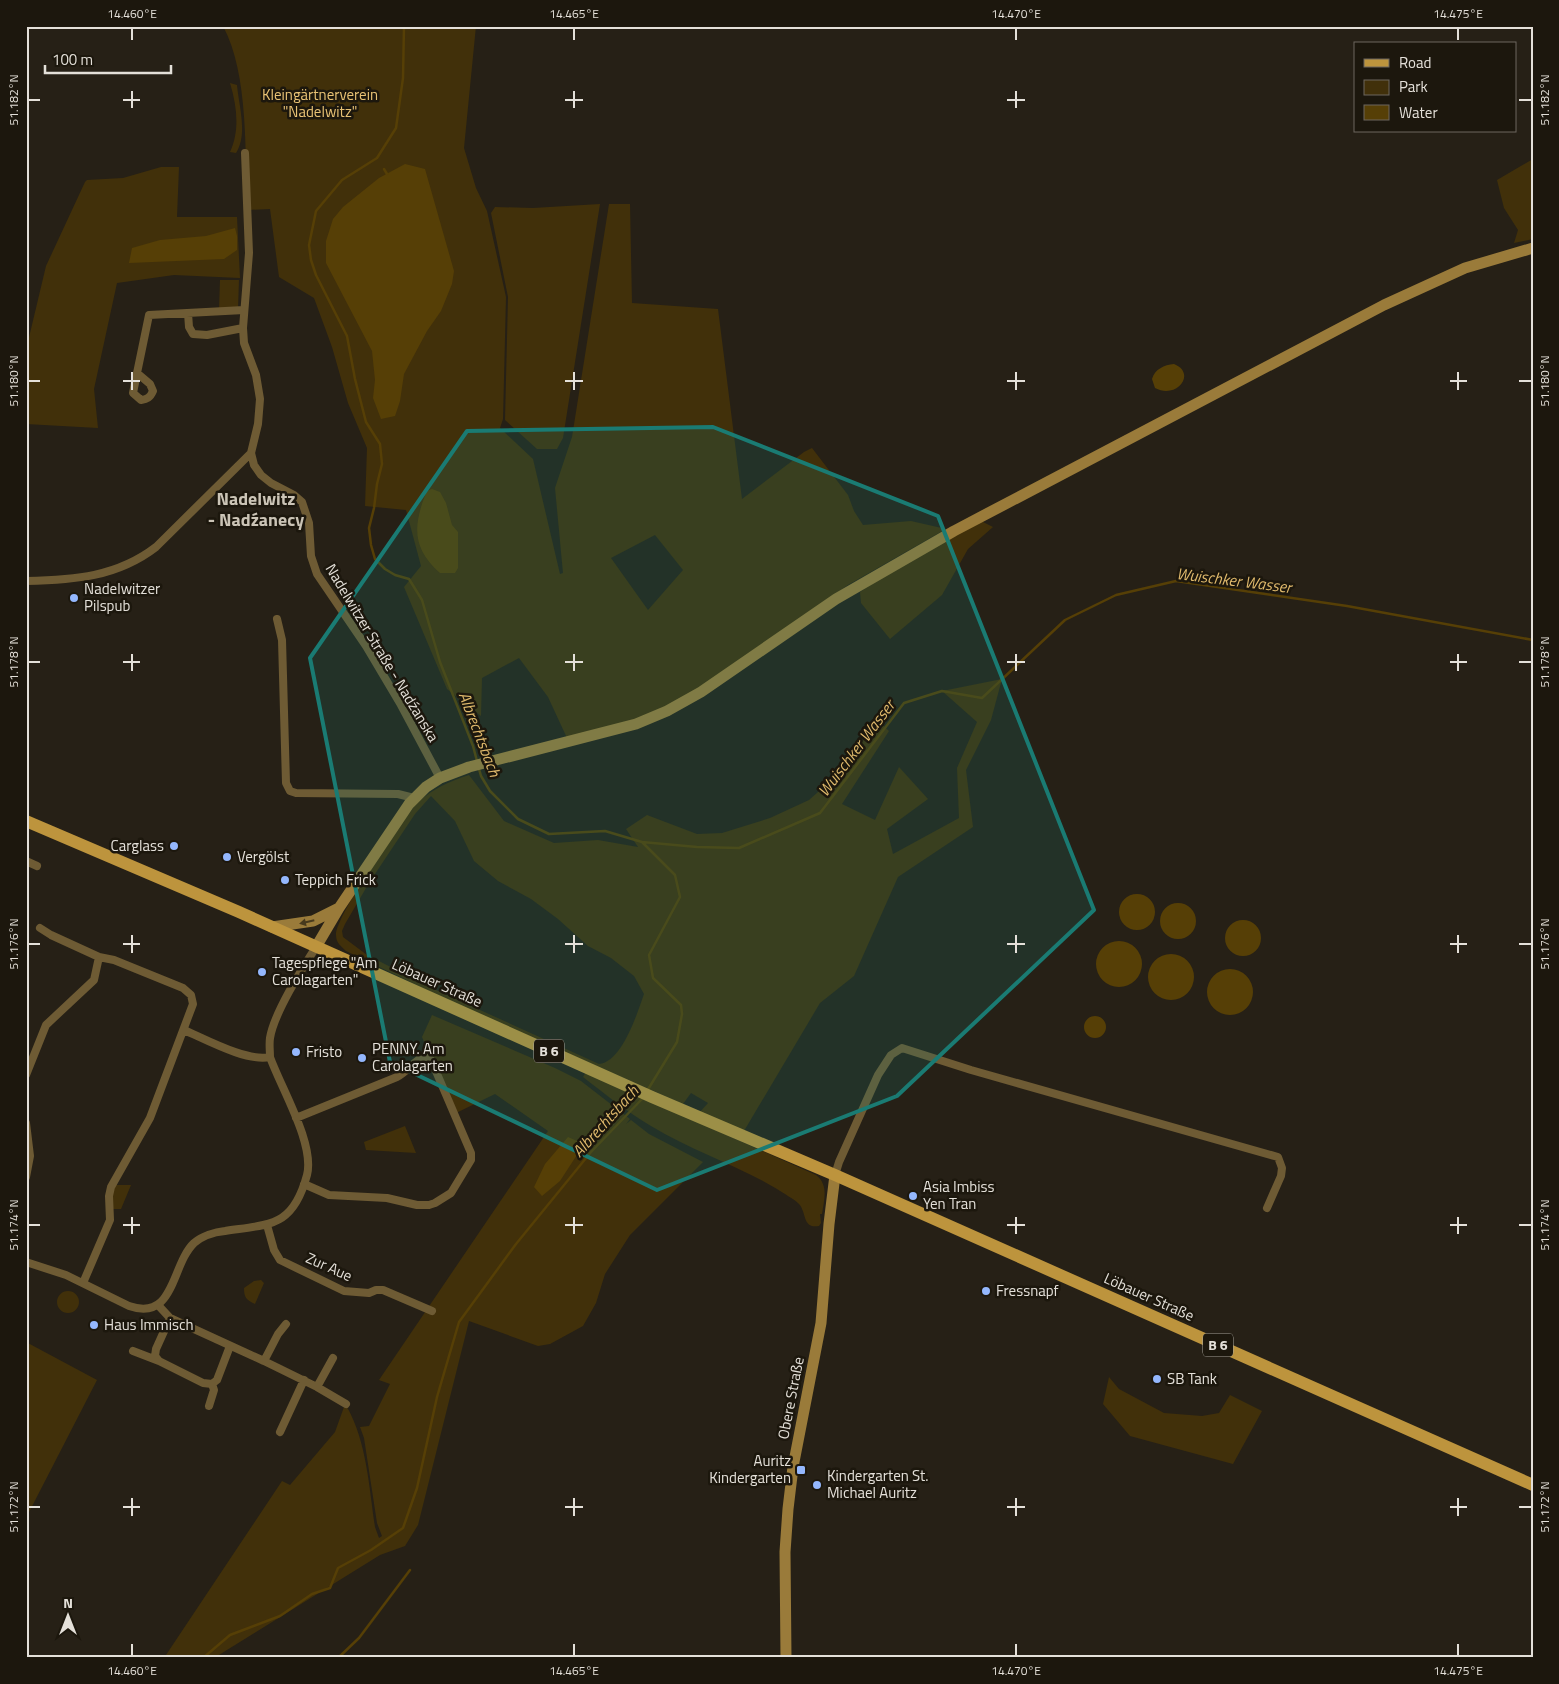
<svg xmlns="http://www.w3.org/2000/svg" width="1559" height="1684" font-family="'Titillium Web',sans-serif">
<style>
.green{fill:#41300a;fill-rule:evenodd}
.water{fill:#563f06}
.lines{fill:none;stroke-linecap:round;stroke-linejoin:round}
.stream{stroke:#563f06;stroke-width:2.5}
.street{stroke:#6e5b34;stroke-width:8}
.secondary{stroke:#9a7b3a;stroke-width:11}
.primary{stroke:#bd943d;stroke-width:12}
.oneway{fill:#483a1d}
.marked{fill:#1a7b73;fill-opacity:0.2;stroke:#1a7b73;stroke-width:4;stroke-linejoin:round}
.ticks{fill:none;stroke:#e4e0d9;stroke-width:2}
.poi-dot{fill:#94b7fd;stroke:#1c170d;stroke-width:2}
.labels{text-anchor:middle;stroke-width:5;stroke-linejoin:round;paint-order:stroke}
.shield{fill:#1c170d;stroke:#a8a49c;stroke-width:1}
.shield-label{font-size:14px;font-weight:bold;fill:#e4e0d9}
.park-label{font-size:15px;fill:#e8c275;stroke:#1c170d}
.poi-label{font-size:15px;fill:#e4e0d9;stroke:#1c170d;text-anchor:start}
.street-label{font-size:15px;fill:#e4e0d9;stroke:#1c170d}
.water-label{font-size:16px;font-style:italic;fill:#dfb96c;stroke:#1c170d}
.quarter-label{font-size:18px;font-weight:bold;fill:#cbc4b6;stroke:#1c170d}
.neatline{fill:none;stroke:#e4e0d9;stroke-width:2}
.ticks-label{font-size:12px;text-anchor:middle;fill:#e4e0d9}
</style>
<rect width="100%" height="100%" fill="#262016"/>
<path class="green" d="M223 26H476L464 148 476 188 487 211 506 297 503 419 500 428 533 459 560 574 563 573 555 488 572 437 609 204H630L632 303 718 309 742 499 804 452 812 448 848 495 854 511 863 525 911 521 946 529 848 585 758 649 677 703 639 719 567 738 548 697 519 658 482 678 481 716 447 689 404 587 421 566 406 510 365 506 367 448 348 403 332 347 314 298 279 277 270 209 247 210C245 156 249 74 223 26ZM655 535 683 570 648 610 611 558Z
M230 83 237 85C239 107 248 134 236 153L230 152C240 130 237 106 230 83Z
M1533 159V239L1514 243 1518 230 1504 208 1497 180Z
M161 167H179L177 217H237L240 278 174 275 117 283 94 389 98 428 26 424V350L46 266 85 182 87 180 123 178Z
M600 204 563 438 557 449H537L505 420 508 297 491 213 495 207 533 208Z
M220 280H239L238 309 219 310Z
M981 521 993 527 968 549 942 595 890 639 861 603 860 592 891 571Z
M1002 679 991 720 966 770 973 827 898 877 854 976 820 1003 744 1131 700 1112 708 1103 691 1093 683 1104 450 1001 346 951C341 946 336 943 336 935 336 915 401 823 417 803 434 788 448 782 469 775L504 821 554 843 598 840 638 847 626 829 647 815 697 834 722 833 770 818 809 800 843 770 877 720 889 731 842 804 875 820 899 767 928 799 887 829 893 854 959 818 957 768 977 722 942 691ZM431 796 455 821 474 861 498 881 531 899 558 919 588 946 611 958 634 976 644 994C637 1014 622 1062 599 1064L436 990 367 955 343 937 342 931 345 924 369 883 415 814Z
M432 1015 555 1068 581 1081 630 1119 626 1124 631 1120 649 1134 703 1162 630 1235 605 1274 596 1303 583 1326 550 1344 538 1346 469 1321 418 1525 405 1546 380 1555 214 1658H164L282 1481 290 1485 335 1432 344 1407H347C367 1443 369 1487 375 1527L379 1538 382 1536 377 1523 364 1438 360 1427 369 1426 390 1384 379 1380 548 1131 495 1094 454 1114 422 1037Z
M586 1072 816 1175C829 1185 824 1200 822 1214H820L821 1223 819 1226C802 1229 807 1213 799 1204 793 1198 784 1194 777 1189 737 1165 692 1151 651 1126 627 1112 605 1094 583 1077Z
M405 1126 416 1153 366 1150 364 1142Z
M115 1185H131L121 1209H113C112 1201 111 1193 115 1185Z
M261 1280 264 1283 255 1304C246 1300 244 1297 244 1288L254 1281Z
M57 1302a11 11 0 1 1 22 0a11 11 0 1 1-22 0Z
M26 1342 97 1380 26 1518Z
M1109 1377 1119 1389 1164 1413 1202 1416 1219 1413 1230 1395 1262 1411 1233 1464 1130 1436 1103 1404Z"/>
<path class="water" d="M405 164 425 169 454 271 452 284 441 311 427 331 404 374 400 401 395 416 381 419 373 398 375 380 372 351 326 263V241L333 219 343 207 379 178Z
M235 228 237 236V250L224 259 129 263 132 248 160 240 206 236Z
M1174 364C1197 373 1177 400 1155 388L1152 379C1155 369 1164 365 1174 364Z
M432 489 440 492 446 503 452 525 458 532V568L455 573H440C412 548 413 526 426 493L429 490Z
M1119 912a18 18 0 1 1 36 0a18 18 0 1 1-36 0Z
M1160 921a18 18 0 1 1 36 0a18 18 0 1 1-36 0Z
M1225 938a18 18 0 1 1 36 0a18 18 0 1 1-36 0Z
M1096 964a23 23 0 1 1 46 0a23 23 0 1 1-46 0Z
M1148 977a23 23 0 1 1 46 0a23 23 0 1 1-46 0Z
M1207 992a23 23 0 1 1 46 0a23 23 0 1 1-46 0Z
M1084 1027a11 11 0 1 1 22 0a11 11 0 1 1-22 0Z
M568 1137 584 1144 560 1181 542 1196 534 1187 545 1164Z"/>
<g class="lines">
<path class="stream" d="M404 26 403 78 396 128 377 158 342 180 316 211 309 245 311 260 316 275 347 336 355 379 366 422 380 444 382 464 377 484 374 508 369 528 371 545 375 559 385 569 395 575 409 579 422 600 440 662 473 746 477 761
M384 169 387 174
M479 769 481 776 490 791 518 819 549 834 605 831 642 842 675 875 680 897 649 955 653 978 681 1005 682 1014 677 1042 647 1091
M642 842 697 847 739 848 820 813 904 703 942 691 982 698 1065 620 1116 595 1176 581 1347 606 1533 640
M203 1658 230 1635 280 1616 312 1594 330 1588 338 1568 371 1550 403 1528 417 1488 437 1397 459 1322 516 1244 591 1152 643 1098
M338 1658 359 1638 410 1570"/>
<path class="street" d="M245 153 249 253 243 328 244 343 256 375 260 399 258 424 251 453 254 465 261 475 271 483 294 495 302 502 309 523 311 556 317 574 366 646 401 705 440 778
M188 313 189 327 193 334 207 335 243 328
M137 373 133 393 141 400C147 399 150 398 153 391L150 384 137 373 149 315 244 310
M26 581C74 580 117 577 156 547L251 453
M277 619 282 640 286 783 290 791 296 793 398 794 414 798
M26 861 37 866
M184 1030C207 1040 247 1062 270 1057
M26 1075 46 1025 94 980 99 957 51 935 40 928
M296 1118 397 1077C408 1071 414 1061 425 1056L431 1060 435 1069 471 1153V1160L451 1193 435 1203 429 1205H417L387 1198 329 1195 304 1184
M26 1123 30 1156 26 1177
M835 1175 839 1162 878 1075 891 1055 902 1048 971 1070 1278 1157 1282 1168 1281 1176 1267 1208
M267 1225 274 1250 280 1260 344 1291 369 1293 376 1290H383L432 1311
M26 1262 66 1275 129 1306C175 1322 171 1265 194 1243 202 1236 215 1232 225 1231 271 1224 293 1227 307 1175 315 1144 281 1088 270 1057 270 1051 269 1044 270 1038 274 1013 302 969 316 947
M83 1283 110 1220 109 1196 111 1187 150 1118 193 1004 191 995 183 988 114 960 99 957
M158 1305 170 1318 264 1361 317 1387 346 1404
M170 1318 156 1349 155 1356 159 1361 203 1383 212 1384 217 1380 230 1346
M133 1351 159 1361
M264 1361 278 1334 286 1324
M317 1387 333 1358
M209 1406 214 1390 212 1384
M280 1432 304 1380"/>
<path class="secondary" d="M272 927 313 921 339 908
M316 947 339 908 409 804 426 787 440 778 469 767 636 724 667 711 701 692 836 599 954 531 1384 305 1465 268 1533 248
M786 1658 785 1552 788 1509 793 1467 821 1323 829 1224 835 1175"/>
<path class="primary" d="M26 821 239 912 652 1097 835 1175 1533 1485"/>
</g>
<defs><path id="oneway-solid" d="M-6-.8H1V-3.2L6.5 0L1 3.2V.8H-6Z" transform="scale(1.25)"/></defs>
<use class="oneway" href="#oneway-solid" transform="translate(307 922) rotate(167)"/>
<path class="marked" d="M713 427 938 516 1094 910 897 1096 657 1190 390 1062 310 658 467 431Z"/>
<path class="ticks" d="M132 28V40M574 28V40M1016 28V40M1458 28V40M132 91V108M574 91V108M1016 91V108M28 100H40M123 100H140M565 100H583M1007 100H1025M1519 100H1532M132 372V390M574 372V390M1016 372V390M1458 372V390M28 381H40M123 381H140M565 381H583M1007 381H1025M1450 381H1467M1519 381H1532M132 654V671M574 654V671M1016 654V671M1458 654V671M28 662H40M123 662H140M565 662H583M1007 662H1025M1450 662H1467M1519 662H1532M132 935V953M574 935V953M1016 935V953M1458 935V953M28 944H40M123 944H140M565 944H583M1007 944H1025M1450 944H1467M1519 944H1532M132 1217V1234M574 1217V1234M1016 1217V1234M1458 1217V1234M28 1225H40M123 1225H140M565 1225H583M1007 1225H1025M1450 1225H1467M1519 1225H1532M132 1498V1516M574 1498V1516M1016 1498V1516M1458 1498V1516M28 1507H40M123 1507H140M565 1507H583M1007 1507H1025M1450 1507H1467M1519 1507H1532M132 1644V1656M574 1644V1656M1016 1644V1656M1458 1644V1656"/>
<g class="poi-dot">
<circle cx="74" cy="598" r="5"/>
<circle cx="174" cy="846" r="5"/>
<circle cx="227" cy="857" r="5"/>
<circle cx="285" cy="880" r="5"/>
<circle cx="262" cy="972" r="5"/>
<circle cx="296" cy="1052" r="5"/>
<circle cx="362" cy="1058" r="5"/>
<circle cx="913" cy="1196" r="5"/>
<circle cx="986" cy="1291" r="5"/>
<circle cx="94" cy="1325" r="5"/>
<circle cx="1157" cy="1379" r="5"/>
<rect x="796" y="1465" width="10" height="10" rx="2.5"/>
<circle cx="817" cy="1485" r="5"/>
</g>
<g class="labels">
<g class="shield">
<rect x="534" y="1039.5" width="30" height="23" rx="4"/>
<rect x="1203" y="1333.5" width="30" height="23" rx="4"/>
</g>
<g class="shield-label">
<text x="549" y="1056">B 6</text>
<text x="1218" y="1350">B 6</text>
</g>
<g class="park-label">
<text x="320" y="100">Kleingärtnerverein<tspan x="320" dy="17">"Nadelwitz"</tspan></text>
</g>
<g class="poi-label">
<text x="84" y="594">Nadelwitzer<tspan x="84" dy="17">Pilspub</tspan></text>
<text x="164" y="851" text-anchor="end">Carglass</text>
<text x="237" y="862">Vergölst</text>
<text x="295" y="885">Teppich Frick</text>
<text x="272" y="968">Tagespflege "Am<tspan x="272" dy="17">Carolagarten"</tspan></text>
<text x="372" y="1054">PENNY. Am<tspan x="372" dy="17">Carolagarten</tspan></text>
<text x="306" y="1057">Fristo</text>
<text x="923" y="1192">Asia Imbiss<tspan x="923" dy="17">Yen Tran</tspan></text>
<text x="996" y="1296">Fressnapf</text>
<text x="104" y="1330">Haus Immisch</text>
<text x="1167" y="1384">SB Tank</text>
<text x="791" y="1466" text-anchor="end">Auritz<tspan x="791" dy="17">Kindergarten</tspan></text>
<text x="827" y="1481">Kindergarten St.<tspan x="827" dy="17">Michael Auritz</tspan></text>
</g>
<g class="street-label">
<text transform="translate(382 653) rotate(59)" y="5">Nadelwitzer Straße - Nadźanska</text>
<text transform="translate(437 983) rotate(24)" y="5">Löbauer Straße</text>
<text transform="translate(329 1267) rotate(24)" y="5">Zur Aue</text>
<text transform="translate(1149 1297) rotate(24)" y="5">Löbauer Straße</text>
<text transform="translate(791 1398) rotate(-79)" y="5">Obere Straße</text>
</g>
<g class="water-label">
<text transform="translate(1234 580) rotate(7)" y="6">Wuischker Wasser</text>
<text transform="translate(480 734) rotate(69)" y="6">Albrechtsbach</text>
<text transform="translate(856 748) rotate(-53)" y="6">Wuischker Wasser</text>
<text transform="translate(605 1121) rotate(-48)" y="6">Albrechtsbach</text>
</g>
<g class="quarter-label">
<text x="256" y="505">Nadelwitz<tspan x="256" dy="21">- Nadźanecy</tspan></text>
</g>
</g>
<rect width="1559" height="1684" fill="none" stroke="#1c170d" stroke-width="55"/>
<rect x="1354" y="42" width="162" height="90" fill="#1c170d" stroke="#6c675f"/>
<rect x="1364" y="59" width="25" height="8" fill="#bd943d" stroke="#6c675f"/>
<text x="1399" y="68" font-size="15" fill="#e4e0d9">Road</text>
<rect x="1364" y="80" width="25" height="15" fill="#41300a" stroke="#6c675f"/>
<text x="1399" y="92" font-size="15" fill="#e4e0d9">Park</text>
<rect x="1364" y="105" width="25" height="15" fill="#563f06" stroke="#6c675f"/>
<text x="1399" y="118" font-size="15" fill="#e4e0d9">Water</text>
<g transform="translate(68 1616)" stroke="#1c170d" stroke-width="4" paint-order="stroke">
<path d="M0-4L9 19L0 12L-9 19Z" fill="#e4e0d9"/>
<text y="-8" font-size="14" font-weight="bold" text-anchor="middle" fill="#e4e0d9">N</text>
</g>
<path d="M45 65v8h126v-8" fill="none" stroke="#e4e0d9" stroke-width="2.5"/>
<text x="52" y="65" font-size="15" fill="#e4e0d9" stroke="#1c170d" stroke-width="4" paint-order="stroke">100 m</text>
<rect x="28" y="28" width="1504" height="1628" class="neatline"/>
<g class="ticks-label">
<text x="132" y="18">14.460°E</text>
<text x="574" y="18">14.465°E</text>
<text x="1016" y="18">14.470°E</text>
<text x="1458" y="18">14.475°E</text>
<text transform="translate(14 100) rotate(-90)" y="4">51.182°N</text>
<text transform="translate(1545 100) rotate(-90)" y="4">51.182°N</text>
<text transform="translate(14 381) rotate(-90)" y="4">51.180°N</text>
<text transform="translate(1545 381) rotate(-90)" y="4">51.180°N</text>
<text transform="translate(14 662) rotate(-90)" y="4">51.178°N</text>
<text transform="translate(1545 662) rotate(-90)" y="4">51.178°N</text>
<text transform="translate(14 944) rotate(-90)" y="4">51.176°N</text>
<text transform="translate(1545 944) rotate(-90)" y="4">51.176°N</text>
<text transform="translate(14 1225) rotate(-90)" y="4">51.174°N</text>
<text transform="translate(1545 1225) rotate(-90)" y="4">51.174°N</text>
<text transform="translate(14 1507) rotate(-90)" y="4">51.172°N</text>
<text transform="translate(1545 1507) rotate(-90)" y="4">51.172°N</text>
<text x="132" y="1675">14.460°E</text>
<text x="574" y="1675">14.465°E</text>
<text x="1016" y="1675">14.470°E</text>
<text x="1458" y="1675">14.475°E</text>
</g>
</svg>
